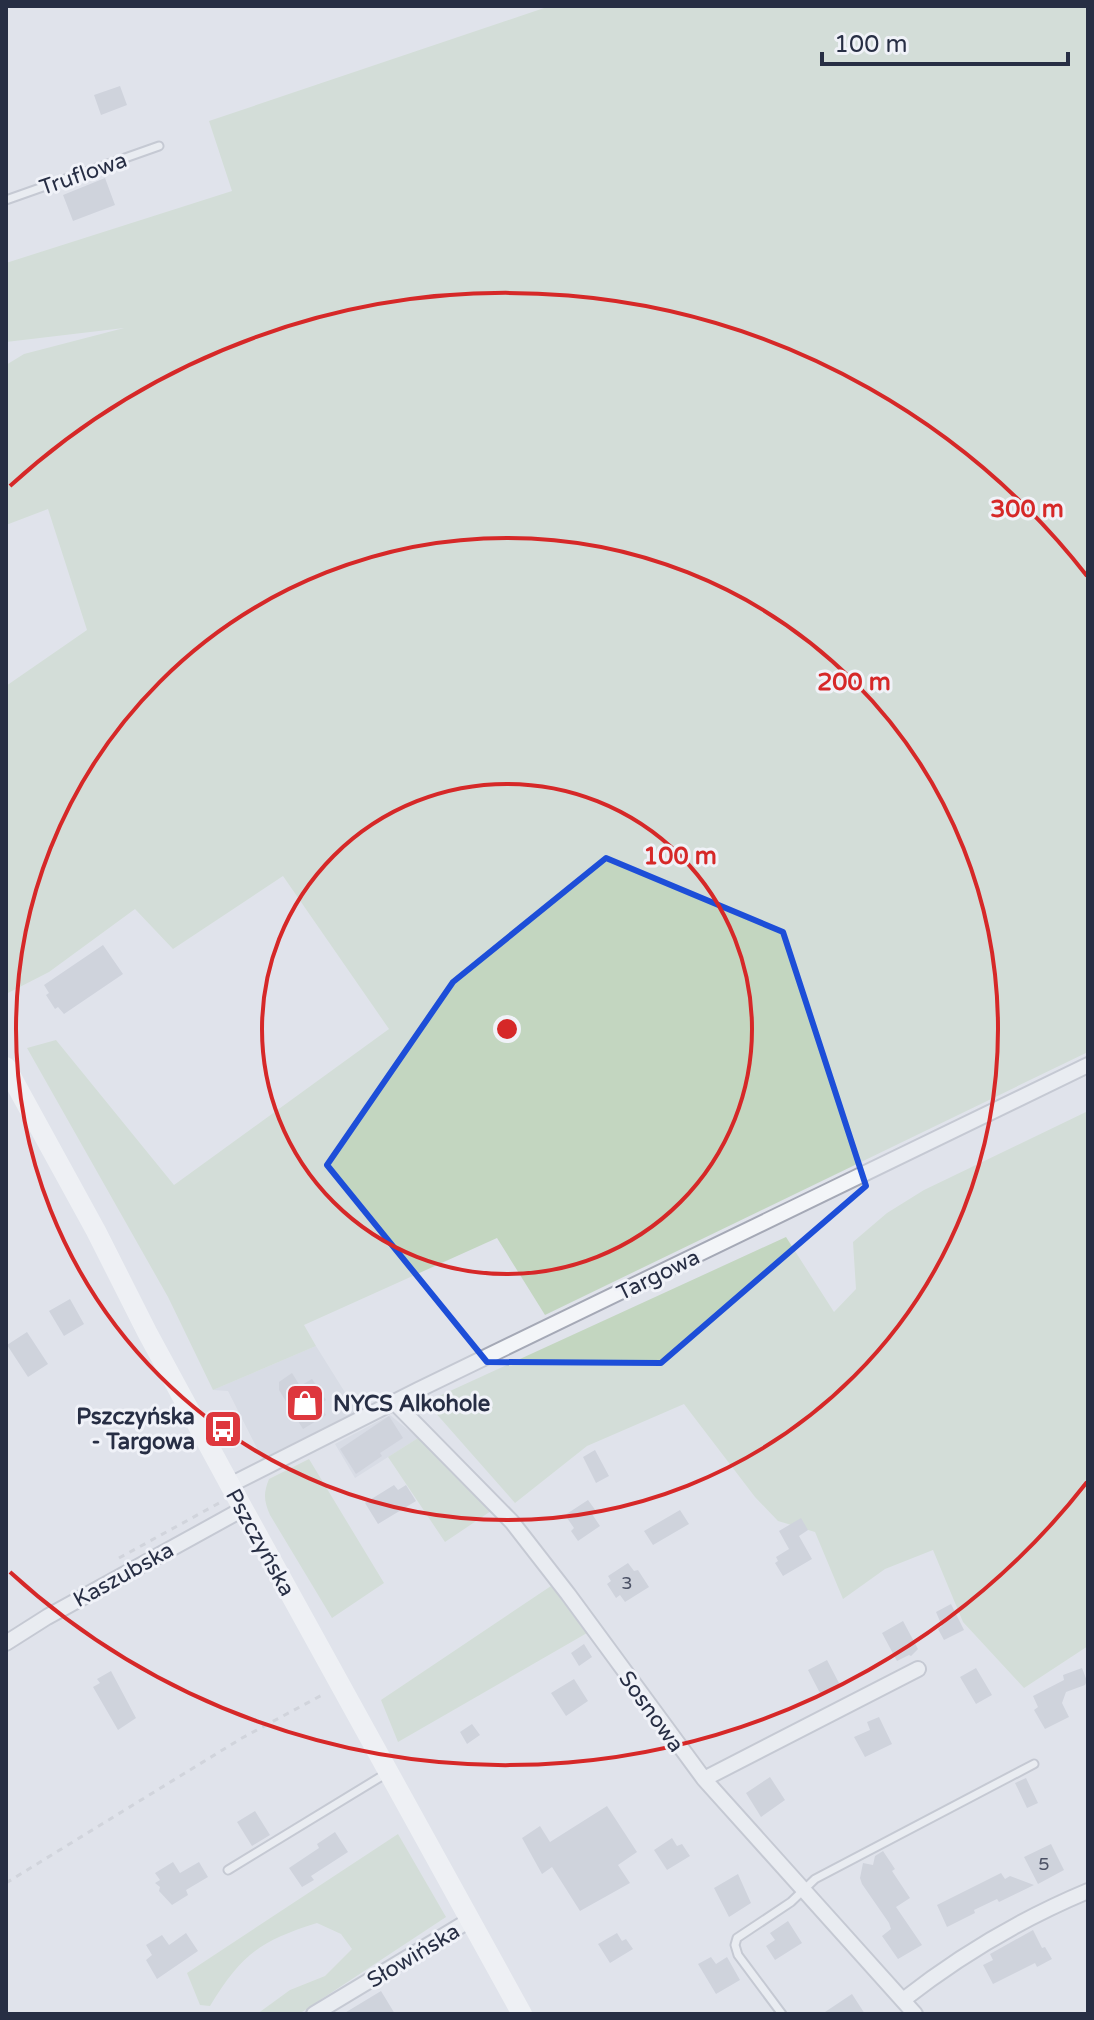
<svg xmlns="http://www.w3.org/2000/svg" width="1094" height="2020" font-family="'Varela Round',sans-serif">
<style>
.built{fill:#ced2dd}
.green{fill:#c3d6c0}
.building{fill:#babecb}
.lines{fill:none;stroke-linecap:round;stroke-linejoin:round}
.service-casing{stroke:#a5a9b6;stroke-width:11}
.minor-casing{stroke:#a5a9b6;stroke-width:18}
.path{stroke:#bec1c9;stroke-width:3;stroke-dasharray:6 6;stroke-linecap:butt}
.service{stroke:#f3f5f8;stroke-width:7}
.minor{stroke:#f3f5f8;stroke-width:14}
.secondary{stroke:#fff;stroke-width:20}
.marked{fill:none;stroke:#1d4ed8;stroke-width:6;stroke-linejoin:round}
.ring{fill:none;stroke:#d62828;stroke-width:4}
.labels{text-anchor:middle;stroke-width:6;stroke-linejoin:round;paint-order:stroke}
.number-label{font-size:18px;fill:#4c5266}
.street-label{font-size:22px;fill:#272e44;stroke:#f0f2f8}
.poi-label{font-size:22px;font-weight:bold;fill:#272e44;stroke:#f0f2f8;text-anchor:start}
.centre{fill:#d62828;stroke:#f0f2f8;stroke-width:4}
.ring-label{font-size:24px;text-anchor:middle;font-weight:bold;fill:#d62828;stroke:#f0f2f8;stroke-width:6;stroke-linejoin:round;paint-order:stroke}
</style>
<rect width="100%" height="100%" fill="#e0e3eb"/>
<path class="built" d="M316 1346 361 1418 265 1464 228 1391 213 1390Z
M390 1415 418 1438 355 1478 335 1444Z"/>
<path class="green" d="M550 6H1088V1052L545 1315 497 1238 304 1325 316 1346 213 1390 168 1297 27 1048 56 1040 174 1185 389 1029 283 876 173 949 135 909 49 972 8 993 6 990V686L87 630 48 509 6 525V365L24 354 124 328 6 342V263L232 191 209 121Z
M1088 1111V1646L1024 1688 963 1622 933 1550 885 1569 843 1599 815 1532 778 1521 755 1497 684 1404 587 1446 515 1503 426 1402 786 1237 834 1312 856 1289 853 1242 887 1213 924 1190Z
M418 1438 491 1511 445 1542 388 1457Z
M309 1459 384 1583 332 1618 270 1515C264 1501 263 1494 269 1479Z
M551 1586 587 1633 398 1742 381 1700Z
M398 1834 446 1917 299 2014H257L290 1990 325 1976 352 1949 341 1934 317 1923C260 1941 242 1954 210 2006L200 2005 187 1973Z"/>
<path class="building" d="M120 86 127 105 101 115 94 95Z
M105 178 115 205 73 221 63 195Z
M103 945 123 974 64 1014 58 1007 55 1009 46 995 49 993 44 985Z
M70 1299 84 1324 64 1336 49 1311Z
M27 1332 48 1364 28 1377 7 1345Z
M292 1373 300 1386 312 1379 326 1400 319 1405 326 1415 303 1429 279 1390V1382Z
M389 1416 403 1438 380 1453 382 1456 356 1474 340 1449Z
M595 1450 609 1476 596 1483 583 1457Z
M394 1485 398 1490 406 1485 416 1501 378 1524 365 1503Z
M588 1500 596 1511 592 1514 600 1526 578 1541 571 1531 574 1528 565 1515Z
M680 1510 689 1524 653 1545 644 1531Z
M801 1518 808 1530 799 1536 812 1559 783 1576 775 1563 778 1561 776 1557 789 1549 779 1531Z
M628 1563 634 1571 638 1570 649 1587 625 1602 620 1595 616 1598 607 1584 611 1581 608 1576Z
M951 1604 964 1630 944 1640 938 1629 942 1626 936 1612Z
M903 1621 918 1649 911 1656 909 1655 897 1661 882 1633Z
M584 1644 592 1657 579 1666 571 1653Z
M827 1660 840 1685 821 1695 808 1670Z
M976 1668 992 1695 976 1704 960 1677Z
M1082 1668 1087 1681 1085 1685 1066 1692 1062 1703 1069 1717 1045 1729 1034 1710 1038 1707 1033 1696 1064 1680 1063 1675Z
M111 1671 136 1718 118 1730 93 1687 100 1683 97 1679Z
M574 1679 588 1701 566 1716 551 1693Z
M879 1717 892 1744 865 1757 854 1737 870 1730 867 1722Z
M472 1724 480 1735 467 1744 460 1732Z
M770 1777 785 1800 761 1817 746 1793Z
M1026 1778 1038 1803 1027 1808 1015 1783Z
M607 1806 637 1852 618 1865 630 1883 580 1911 552 1867 542 1874 522 1838 540 1826 550 1842Z
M255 1811 270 1835 252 1846 237 1822Z
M335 1832 348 1852 311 1876 314 1880 302 1887 289 1868 319 1848 317 1844Z
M672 1838 677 1846 682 1844 690 1856 667 1870 654 1850Z
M1051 1844 1064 1870 1038 1884 1024 1857Z
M883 1851 895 1869 892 1871 910 1898 896 1907 922 1945 898 1959 882 1936 891 1929 889 1923 862 1884 860 1878 863 1863 873 1865 875 1856Z
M173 1862 180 1873 199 1862 208 1877 186 1890 188 1895 172 1905 159 1891 160 1887 155 1883 160 1880 155 1873Z
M1001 1873 1005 1879 1010 1876 1034 1885 999 1902 997 1899 974 1910 975 1913 947 1927 937 1905Z
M738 1874 751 1903 729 1917 714 1888Z
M788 1921 802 1943 775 1960 766 1946 775 1940 770 1933Z
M1033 1930 1042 1948 1045 1947 1052 1959 1037 1967 1035 1963 993 1984 983 1965 993 1960 990 1954Z
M186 1933 198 1951 157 1979 146 1960 152 1955 146 1945 162 1935 169 1945Z
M617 1933 622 1941 626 1939 633 1949 610 1963 598 1944Z
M711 1957 716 1964 727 1957 740 1980 716 1994 698 1964Z
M381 1991 395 2014H343Z
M852 1994 865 2014H822Z"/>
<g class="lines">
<defs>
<path id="service" d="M6 200 159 146
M228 1870 387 1773
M782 2014 738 1955 735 1945 737 1938 791 1902 815 1879 1034 1764"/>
<path id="minor" d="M395 1403 512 1522 568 1594 704 1779 915 2014
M230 1485 418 1390 1088 1065
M6 1643 47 1617 243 1509
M704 1779 918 1669
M903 2000C959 1956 1021 1919 1088 1891
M314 2014 470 1920"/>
</defs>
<use href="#service" class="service-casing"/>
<use href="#minor" class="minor-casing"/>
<path class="path" d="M119 1558 221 1502
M6 1883 242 1738 324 1694"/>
<use href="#service" class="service"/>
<use href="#minor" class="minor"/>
<path class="secondary" d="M6 1067 96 1231 147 1332 230 1485 522 2014"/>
</g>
<path d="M0 0H1094V2020H0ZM606 858 783 932 866 1186 661 1363 487 1362 327 1165 453 982Z" fill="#e0e3eb" fill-opacity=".55" fill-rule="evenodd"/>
<path class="marked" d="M606 858 783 932 866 1186 661 1363 487 1362 327 1165 453 982Z"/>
<g class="ring">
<circle cx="507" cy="1029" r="245"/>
<circle cx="507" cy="1029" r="491"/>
<path d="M1087 1482A736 736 0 0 1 10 1572M10 486A736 736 0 0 1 1087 576"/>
</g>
<defs>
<symbol id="shop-square" viewBox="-11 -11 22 22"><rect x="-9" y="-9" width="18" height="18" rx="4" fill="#de373d" stroke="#f0f2f8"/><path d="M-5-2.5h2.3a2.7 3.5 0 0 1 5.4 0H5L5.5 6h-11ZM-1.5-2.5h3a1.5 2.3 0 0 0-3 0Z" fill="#fff"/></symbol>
<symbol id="bus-square" viewBox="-11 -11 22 22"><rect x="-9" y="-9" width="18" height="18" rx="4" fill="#de373d" stroke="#f0f2f8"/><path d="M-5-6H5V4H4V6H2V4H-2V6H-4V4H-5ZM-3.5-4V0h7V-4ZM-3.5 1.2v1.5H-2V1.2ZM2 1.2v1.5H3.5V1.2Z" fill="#fff"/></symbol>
</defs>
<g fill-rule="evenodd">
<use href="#shop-square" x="283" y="1381" width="44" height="44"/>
<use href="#bus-square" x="201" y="1407" width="44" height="44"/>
</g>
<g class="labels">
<g class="number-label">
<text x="627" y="1589">3</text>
<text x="1044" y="1870">5</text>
</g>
<g class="street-label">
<text transform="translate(83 173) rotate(-19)" y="8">Truflowa</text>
<text transform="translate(658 1274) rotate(-26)" y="8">Targowa</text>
<text transform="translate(261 1542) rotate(61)" y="8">Pszczyńska</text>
<text transform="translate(123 1574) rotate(-29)" y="8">Kaszubska</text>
<text transform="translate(652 1711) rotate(54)" y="8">Sosnowa</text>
<text transform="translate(413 1955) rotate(-31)" y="8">Słowińska</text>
</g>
<g class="poi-label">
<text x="333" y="1411">NYCS Alkohole</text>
<text x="195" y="1424" text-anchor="end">Pszczyńska<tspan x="195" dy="25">- Targowa</tspan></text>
</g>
</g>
<circle cx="507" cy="1029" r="12" class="centre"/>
<g class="ring-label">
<text x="1027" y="517">300 m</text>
<text x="854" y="690">200 m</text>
<text x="680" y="864">100 m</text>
</g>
<rect width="1094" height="2020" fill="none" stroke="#272e44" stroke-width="16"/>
<path d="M822 52v12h246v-12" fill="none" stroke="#272e44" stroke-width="4"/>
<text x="834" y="52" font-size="24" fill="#272e44" stroke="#f0f2f8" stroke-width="6" paint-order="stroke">100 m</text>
</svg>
